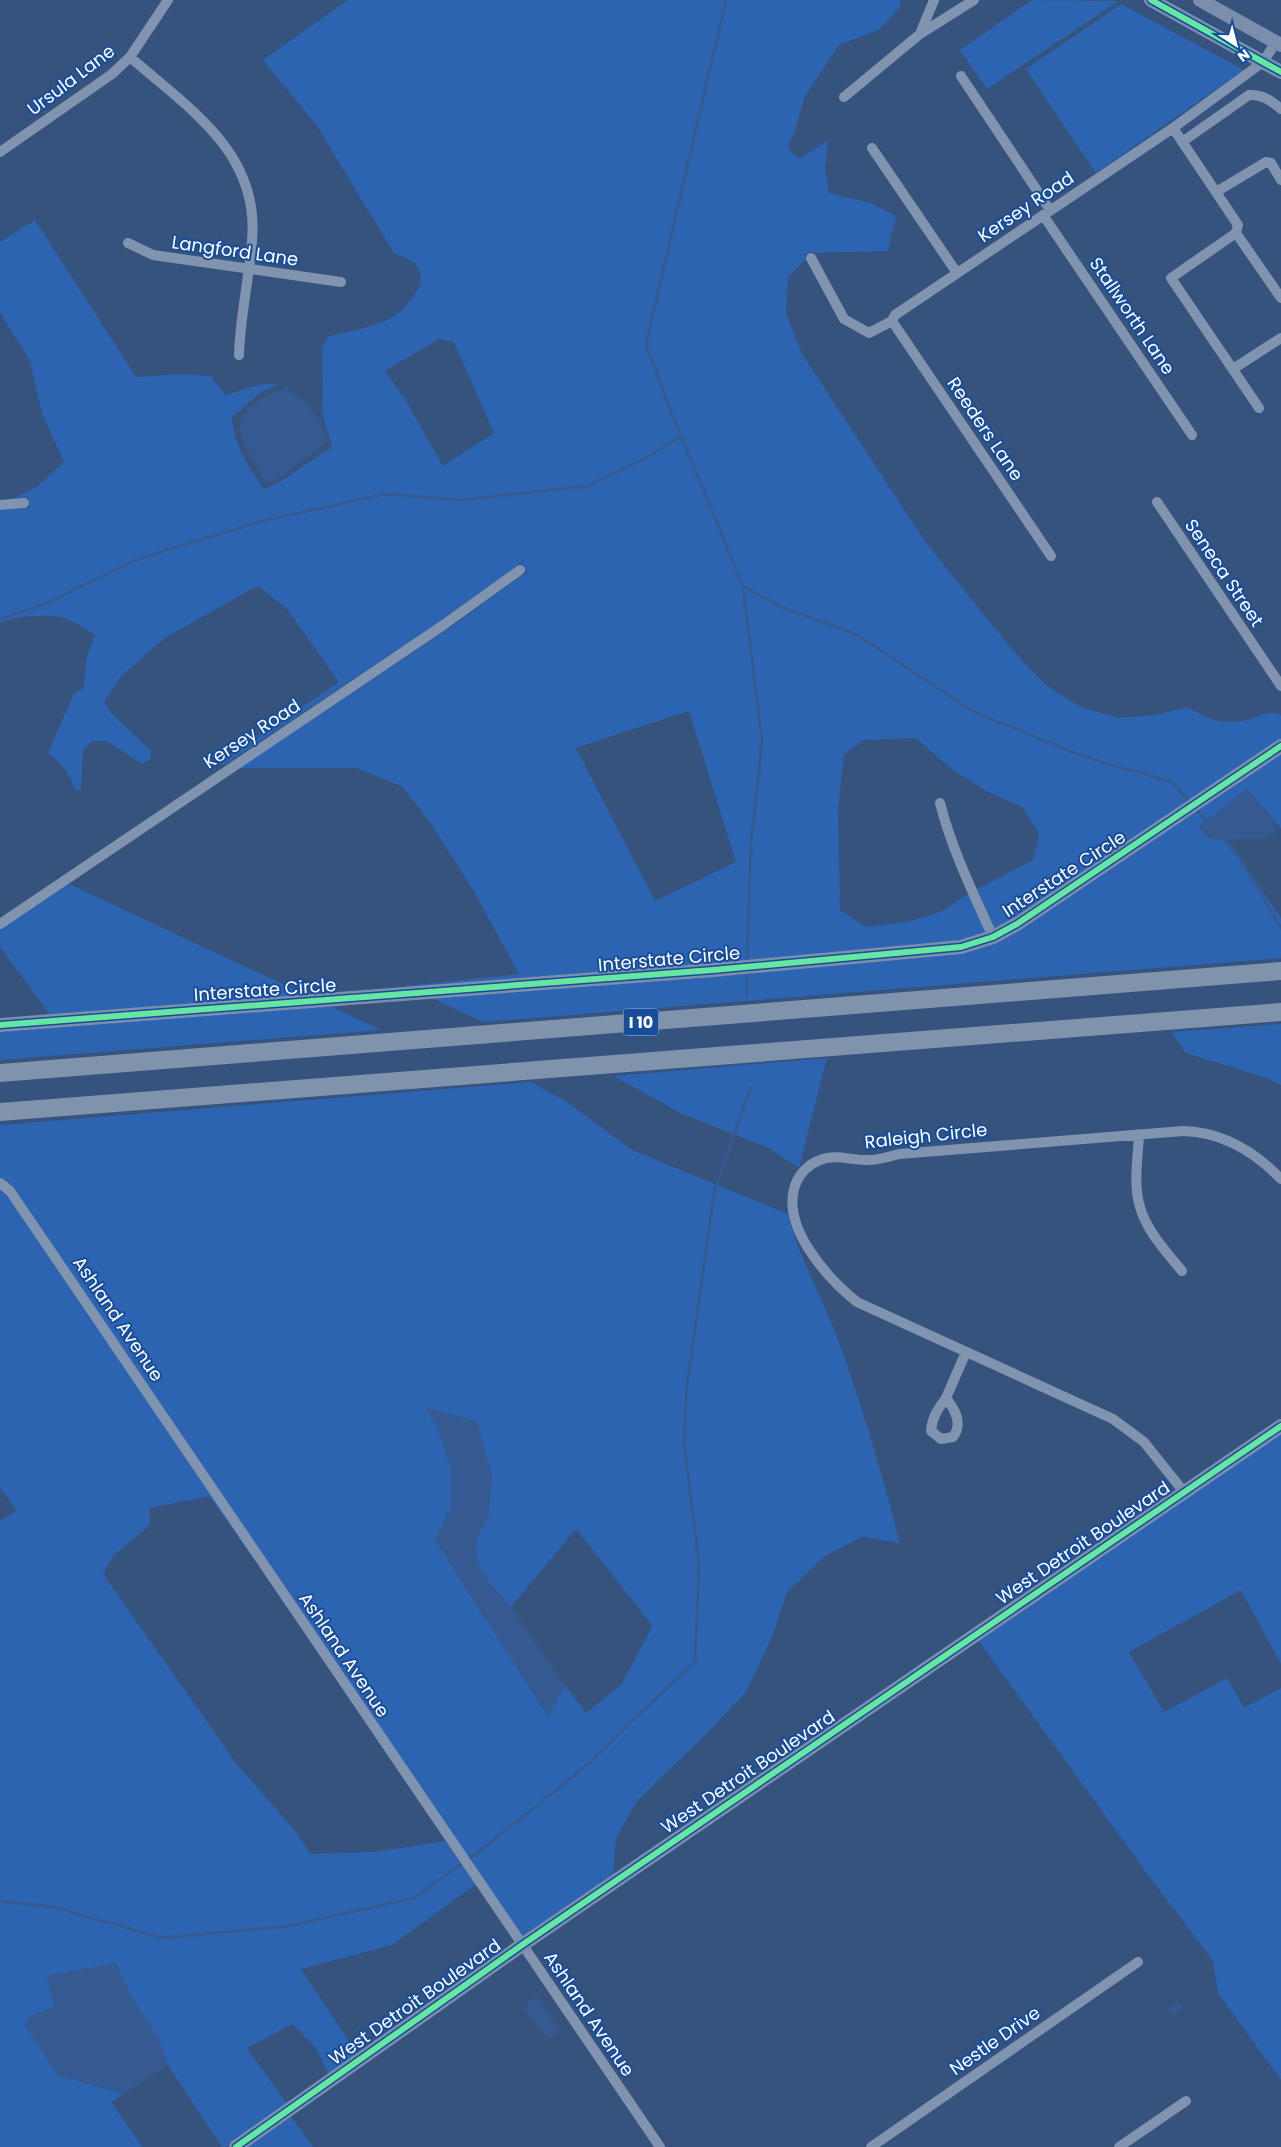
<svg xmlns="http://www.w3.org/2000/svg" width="1281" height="2147" font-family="Poppins,sans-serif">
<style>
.green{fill:#2c64b1;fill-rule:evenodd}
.water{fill:#355a92}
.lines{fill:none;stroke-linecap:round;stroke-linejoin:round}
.stream{stroke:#355a92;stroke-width:3}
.street{stroke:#8094af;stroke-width:10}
.secondary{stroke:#7b8eab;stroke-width:14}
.highway{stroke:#7f93ad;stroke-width:18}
.cycleway-casing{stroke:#174d9b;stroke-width:9}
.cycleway{stroke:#66e7a1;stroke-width:6}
.labels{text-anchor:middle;stroke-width:4;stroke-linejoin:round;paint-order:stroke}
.shield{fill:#174d9b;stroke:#b9cae1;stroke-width:1}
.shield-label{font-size:16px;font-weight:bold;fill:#fff}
.street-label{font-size:18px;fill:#fff;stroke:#174d9b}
</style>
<rect width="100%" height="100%" fill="#35537d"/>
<path class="green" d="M348 0H900V7L880 29 839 45 805 96 794 134 788 144C790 152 794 157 802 158L828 140 825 167 829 193 870 203 896 216 888 251 814 253 812 251 804 255 806 259 788 277 786 313 802 354 927 544 1015 653 1047 686 1081 707 1118 718 1156 715 1187 707C1207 718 1223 726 1247 720 1263 716 1264 710 1281 715V739L1062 889 995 929 977 889 1033 860 1039 833 1022 807 986 791 949 767 916 738 863 740 844 755 838 809 840 910 866 927 908 922 942 911 968 894 986 933 960 942 412 989 405 986 519 974 476 895 434 828 403 787 357 768H239L445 631 527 572 521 563 439 622 224 765 218 763 339 682 287 609 259 586 250 590 165 638 122 675 104 702 112 714 150 750 151 759 142 764 107 741H92L83 751 81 790H75C70 773 61 763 48 753L74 693 83 689 87 656 95 635C86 630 77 623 67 619 53 613 13 616 0 623V510L30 508 28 498 12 499 38 486 64 462 42 413 30 361 0 312V242L35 220 136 377 183 374 211 376 225 395C246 391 257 381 278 385L261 392 232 417C234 445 248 466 264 489L283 480 332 447 323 416 322 348 329 336C348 332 368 328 385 321 404 313 437 278 411 261 406 257 399 256 394 253L317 126 263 60ZM439 339 454 342 494 433 443 466 405 399 385 371ZM689 711 736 862 655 901 576 748Z
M1032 0 1119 1 987 89 960 50Z
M1121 4 1244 70 1096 173 1026 69Z
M1281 752V829L1248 789 1200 827C1205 838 1212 840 1223 839L1246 867 1281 918V958L483 1022 432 998 964 952Z
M69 884 310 997 51 1016 0 947V930Z
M330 1006 381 1030 0 1060V1030Z
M1281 1024V1085L1267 1078 1186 1053 1171 1032Z
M827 1058 799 1168 769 1148 682 1114 614 1076Z
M531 1082 567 1102 632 1150 788 1214C798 1256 820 1293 836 1334 861 1402 882 1473 900 1543L862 1537 825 1556 787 1592 772 1637 746 1692 707 1733 637 1801 616 1838 613 1876 523 1938 14 1188 0 1177V1125ZM426 1408 489 1514C485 1522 477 1534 476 1543 473 1569 495 1589 511 1607L576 1529 652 1625 648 1635 621 1685 586 1713 565 1685 548 1716 435 1540 451 1507V1468L437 1427Z
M0 1189 6 1194 267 1577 209 1496 150 1508V1525L114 1555 103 1574 239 1767 293 1828 311 1854 375 1852 445 1841 476 1884 392 1945 301 1969 358 2054 329 2075 316 2048 293 2024 247 2048 287 2104 226 2147H222L168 2065 158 2037 129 1993 116 1963 47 1976 55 2006 30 2017 26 2025 57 2075 124 2094 111 2102 142 2147H0V1521L17 1510 0 1488Z
M1281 1434V1664L1241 1590 1129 1652 1164 1712 1227 1678 1244 1708 1281 1688V2080L1218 1993 1213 1961 1149 1876 978 1640Z
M290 2115 313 2147H245Z"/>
<path class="water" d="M286 387C306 402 321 416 327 442L281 477 266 484C260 472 241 441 240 430 237 407 269 394 286 387Z
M1248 788 1272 820 1276 833 1263 839 1212 840 1203 834 1200 825Z
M425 1407 477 1421 492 1475 489 1514 476 1542 477 1563 493 1587 511 1607 565 1685 549 1717 435 1540 451 1507V1468L437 1427Z
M117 1963 129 1993 158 2037 168 2065 124 2094 57 2075 25 2025 30 2017 55 2006 46 1976Z
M532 1998H538L559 2030 549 2040 526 2012V2006Z
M1178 2002 1182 2004V2008L1174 2015 1169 2013V2008Z"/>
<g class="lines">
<path class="stream" d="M726 0 646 344 666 399 743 586 762 741 751 844 747 962
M743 586 783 608 856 634 974 712 1085 757 1172 782 1191 803
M0 619 40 606 138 559 258 522 385 494 461 500 587 486 646 458 681 436
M1196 809 1209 823
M1222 836 1237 853 1281 928
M747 971V995
M0 1901 53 1907 163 1938 288 1926 414 1898 485 1847 559 1788 592 1760 695 1661 699 1562 684 1444 687 1386 715 1188 751 1087"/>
<path class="street" d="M920 34 974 0
M130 57C189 109 260 152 252 241 249 279 240 317 239 355
M961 76 1050 210
M844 97 920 34 934 0
M1173 128 1238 225 1236 233 1281 298
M1182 142 1249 95C1263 94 1271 101 1281 109
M872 148 957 273
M0 152 112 74 130 57 168 0
M1216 192 1266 162 1271 163 1281 180
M1043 215 1192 435
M1236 233 1171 278 1259 408
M128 243 153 255 341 282
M811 258 844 319 869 333 892 321 895 315 1173 128 1263 62 1276 42
M892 321 1051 556
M1233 369 1281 338
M1157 502 1281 686
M0 505 24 503
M940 803C952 850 973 893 993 937
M0 924 442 626 520 570
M1139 1134C1138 1157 1133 1185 1140 1207 1146 1230 1167 1253 1182 1271
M0 1183 10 1191 660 2147
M946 1398C955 1409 963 1424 953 1437L941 1439 931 1431C932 1417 938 1409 946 1398Z
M946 1398 966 1352
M1184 1492 1144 1442 1113 1419 857 1302C827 1278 779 1225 796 1183 800 1173 809 1164 820 1160 835 1154 850 1160 865 1160 876 1161 888 1157 899 1154L1183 1131C1223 1132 1254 1151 1281 1179
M871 2147 1138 1962
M1119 2147 1186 2101"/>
<path class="secondary" d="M1151 0 1281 72
M1200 0 1281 45
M0 1025 713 970 961 947 993 937 1017 924 1281 746
M236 2147 522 1945 1281 1426"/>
<path class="highway" d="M0 1073 1281 971
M0 1112 1281 1012"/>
<defs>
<path id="cycleway" d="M1151 0 1281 72
M0 1025 713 970 961 947 993 937 1017 924 1281 746
M236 2147 522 1945 1281 1426"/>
</defs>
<use href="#cycleway" class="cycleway-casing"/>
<use href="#cycleway" class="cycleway"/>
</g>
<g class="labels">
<rect class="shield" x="623.5" y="1008.5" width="35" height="27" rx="4"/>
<g class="shield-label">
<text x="641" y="1028">I 10</text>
</g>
<g class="street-label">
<text transform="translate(71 80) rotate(-37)" y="6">Ursula Lane</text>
<text transform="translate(1026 207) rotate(-34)" y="6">Kersey Road</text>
<text transform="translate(235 251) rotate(8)" y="6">Langford Lane</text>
<text transform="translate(1132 316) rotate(56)" y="6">Stallworth Lane</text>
<text transform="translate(985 429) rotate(56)" y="6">Reeders Lane</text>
<text transform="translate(1224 573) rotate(56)" y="6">Seneca Street</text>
<text transform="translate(252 734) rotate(-33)" y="6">Kersey Road</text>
<text transform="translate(1064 874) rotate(-33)" y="6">Interstate Circle</text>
<text transform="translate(669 959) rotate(-5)" y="6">Interstate Circle</text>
<text transform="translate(265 990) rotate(-4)" y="6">Interstate Circle</text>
<text transform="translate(926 1136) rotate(-6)" y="6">Raleigh Circle</text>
<text transform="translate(118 1319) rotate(56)" y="6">Ashland Avenue</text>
<text transform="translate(1083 1543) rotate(-34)" y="6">West Detroit Boulevard</text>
<text transform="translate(344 1655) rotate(56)" y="6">Ashland Avenue</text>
<text transform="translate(748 1772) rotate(-34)" y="6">West Detroit Boulevard</text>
<text transform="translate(415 2002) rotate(-35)" y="6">West Detroit Boulevard</text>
<text transform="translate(589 2014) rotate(56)" y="6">Ashland Avenue</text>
<text transform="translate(995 2041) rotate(-35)" y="6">Nestle Drive</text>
</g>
</g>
<g transform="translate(1236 45) rotate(144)" stroke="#174d9b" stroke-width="4" paint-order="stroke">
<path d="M0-4L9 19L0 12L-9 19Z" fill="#ffffff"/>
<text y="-8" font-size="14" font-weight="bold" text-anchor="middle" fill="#ffffff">N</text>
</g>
</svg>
